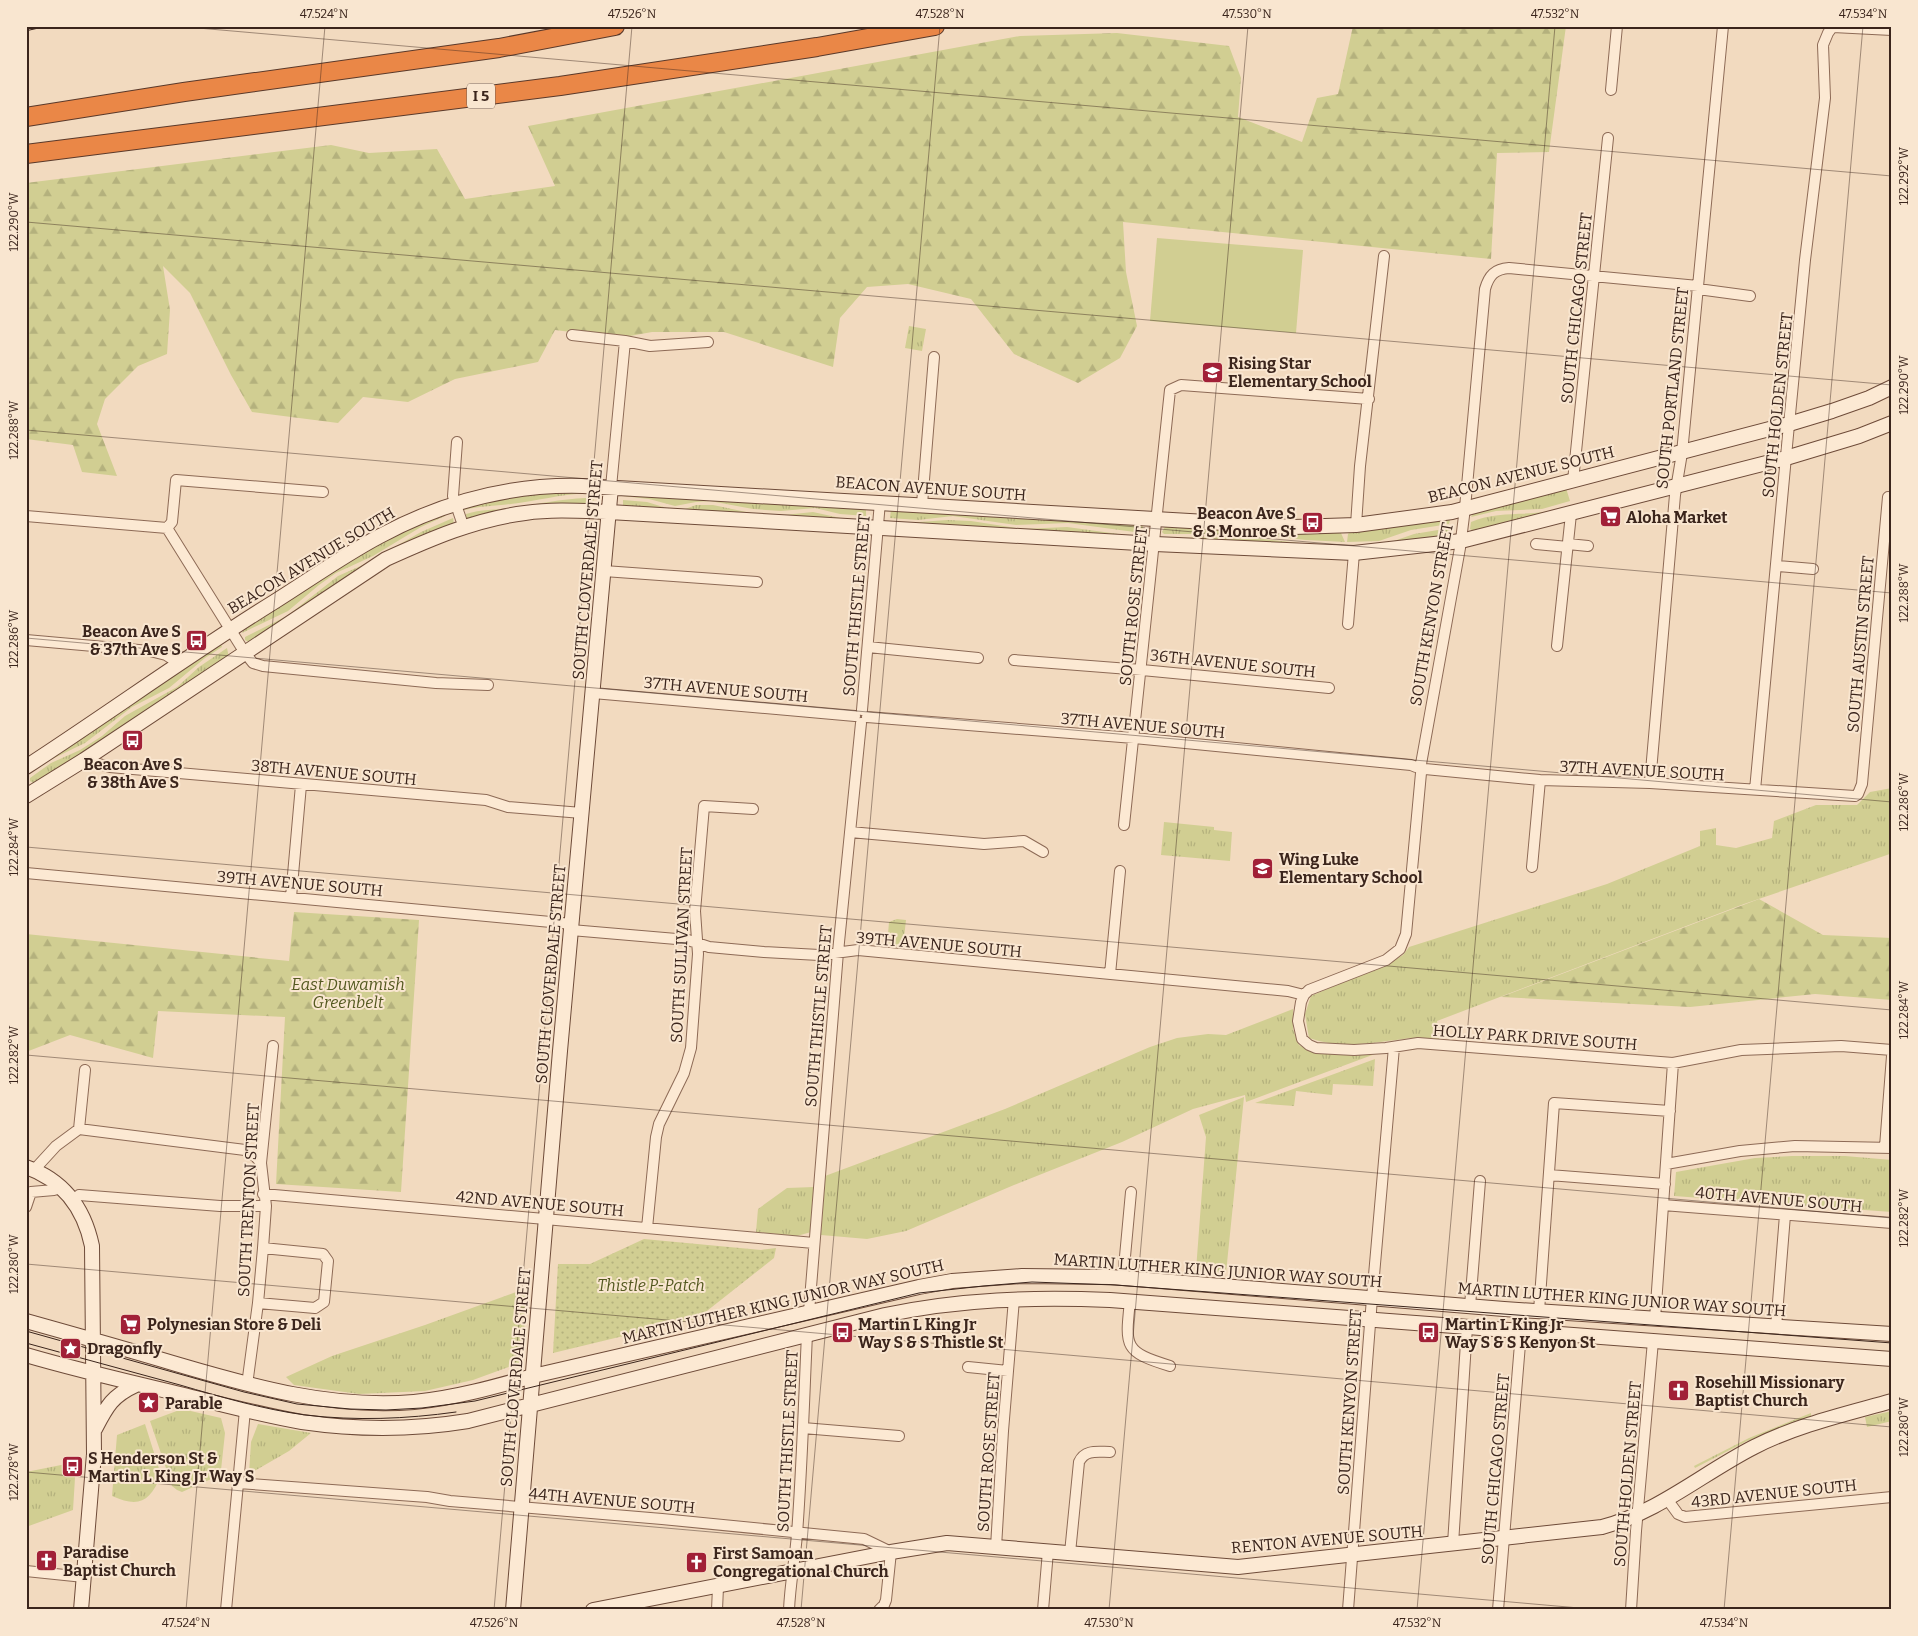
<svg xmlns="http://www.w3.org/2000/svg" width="1918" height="1636" font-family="Bitter,serif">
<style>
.grass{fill:url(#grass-tufts)}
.forest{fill:url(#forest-firs)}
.garden{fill:url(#garden-dots)}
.pitch{fill:#d1ce92}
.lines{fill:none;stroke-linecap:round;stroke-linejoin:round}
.street-casing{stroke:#8d6a56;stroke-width:12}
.secondary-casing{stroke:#6e4b39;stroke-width:16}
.highway-casing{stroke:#5a392a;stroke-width:20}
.street{stroke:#fce9d3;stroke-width:10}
.secondary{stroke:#fce9d3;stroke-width:14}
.highway{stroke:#ea8747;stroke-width:18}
.tram{stroke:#3b251c;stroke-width:1}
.rail-casing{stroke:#3b251c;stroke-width:4.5}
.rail{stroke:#f9e6d0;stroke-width:2.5;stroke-dasharray:8;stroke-linecap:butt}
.ticks{fill:none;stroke:#3b251c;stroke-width:1;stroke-opacity:0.45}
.labels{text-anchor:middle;stroke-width:4;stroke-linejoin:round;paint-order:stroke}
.shield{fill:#f9e6d0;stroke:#745f52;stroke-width:1}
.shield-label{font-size:15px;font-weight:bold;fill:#3b251c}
.street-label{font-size:16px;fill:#3b251c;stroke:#f9e6d0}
.poi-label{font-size:16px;font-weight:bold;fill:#3b251c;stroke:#f9e6d0;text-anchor:start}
.park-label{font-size:16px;font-style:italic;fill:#545920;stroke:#f9e6d0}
.neatline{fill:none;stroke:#3b251c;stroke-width:2}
.ticks-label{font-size:12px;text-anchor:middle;fill:#3b251c}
</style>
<defs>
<pattern id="grass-tufts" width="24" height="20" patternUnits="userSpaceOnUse" patternTransform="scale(1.25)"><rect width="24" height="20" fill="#d1ce92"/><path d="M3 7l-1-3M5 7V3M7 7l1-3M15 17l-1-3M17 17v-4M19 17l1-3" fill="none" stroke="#b4b17d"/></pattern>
<pattern id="forest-firs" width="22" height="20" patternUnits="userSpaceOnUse" patternTransform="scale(1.25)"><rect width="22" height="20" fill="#d1ce92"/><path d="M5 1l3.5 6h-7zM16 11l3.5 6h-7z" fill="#b4b17d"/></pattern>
<pattern id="garden-dots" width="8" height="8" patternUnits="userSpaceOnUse" patternTransform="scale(1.25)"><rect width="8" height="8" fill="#d1ce92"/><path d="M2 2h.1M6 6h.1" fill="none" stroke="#b4b17d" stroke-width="1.8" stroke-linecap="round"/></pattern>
</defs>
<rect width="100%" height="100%" fill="#f2dabf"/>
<path class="grass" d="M909 326 926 329 922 351 905 348Z
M1566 488 1570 501 1542 509 1496 511 1471 517 1475 511Z
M594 491V494C566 492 539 501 511 504 494 506 482 506 464 510L465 508 521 494Z
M624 493 866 508V516L840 514 815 508 781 511 753 509 710 501 696 502 675 506 649 499 623 496Z
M586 498H594L592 507 468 520 465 517 466 514C482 509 496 510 512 508 537 504 561 499 586 498Z
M623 500 647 502 673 510 685 509 696 505H713L751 513 784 515 813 512 845 519 623 509Z
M891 509 1143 524 1142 533 1068 523 1016 525 953 516 918 520 890 518Z
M1549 511V513L1475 532 1470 529 1471 522C1496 511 1523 516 1549 511Z
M444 513 445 516 421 527 373 556 336 573 319 585 288 611 242 633 245 628 388 537Z
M1447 517 1450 520 1449 524 1411 530 1379 541 1347 542 1348 534 1350 532 1401 526Z
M453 518 454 525 249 642 245 640V637L287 616 338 576 365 564 421 532Z
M947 520 971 521 1022 529 1067 527 1141 537 906 523Z
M1166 525 1299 532 1341 533 1345 542 1306 540 1252 534H1164L1162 532Z
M1450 528 1451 534 1448 539 1347 550 1348 545 1366 546 1391 542 1414 534Z
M1245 537 1308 544 1163 538Z
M221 644 222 647 205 658 169 688 132 707 85 743 50 760 27 775 28 772Z
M227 648 229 658 35 784 30 781V778L51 763 80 750 102 736 125 716 177 687 199 667Z
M1892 788V853L1887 855 1744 904 1437 1021 1439 1039C1427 1039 1415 1037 1403 1039 1370 1043 1341 1049 1309 1038L1305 1014 1311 996 1396 959 1403 955 1409 947 1607 884 1700 846V831L1716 828V845L1736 848 1772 838 1774 821 1816 805H1857L1870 792Z
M1164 822 1214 827V830L1232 832 1230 861 1161 855Z
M897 919 906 920 903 947 887 946 889 922Z
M1293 1009V1029L1299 1045 1317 1054H1375L1246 1102 1245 1095 1193 1109 1122 1142 1014 1185 906 1231 867 1239 821 1235 825 1176 1005 1109 1150 1047 1177 1038 1208 1034 1226 1035Z
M1375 1059 1373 1086 1333 1084 1332 1095 1296 1091 1294 1106 1255 1103Z
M1244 1097 1226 1273 1196 1270 1206 1137 1199 1115Z
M1792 1156H1845L1892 1160V1212L1674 1196 1676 1172 1755 1158Z
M814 1187 811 1232 797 1236 756 1232 758 1209 787 1188Z
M527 1288 522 1362 473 1380 425 1391 359 1394 294 1385 286 1377 332 1356 425 1325Z
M182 1409 221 1418 225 1433 221 1470 218 1476 182 1492 177 1490 172 1486 150 1421Z
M1892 1411V1421L1867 1427 1865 1417Z
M1811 1413V1416L1747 1441 1695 1468 1694 1466 1749 1438Z
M145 1424 161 1475C150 1502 139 1508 112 1496L117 1435Z
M258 1424 311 1433 289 1451 249 1474 251 1442Z
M76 1462 73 1510 26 1527V1472Z"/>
<path class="forest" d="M1353 26H1566L1549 152 1497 153 1491 259 1123 222 1126 272 1137 326 1120 358 1078 383 1014 354 971 299 908 284 867 287 840 318 833 367 724 332H652L619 338 555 330 538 362 455 379 408 402 363 397 338 423 252 412 231 375 190 293 163 266 170 310 167 354 138 366 105 399 97 424 117 476 82 472 73 445 26 439V183L331 145 369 153 437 149 465 199 555 186 528 126 1020 36 1117 33 1229 46 1241 78 1238 117 1302 142 1317 98 1338 94Z
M1759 899 1823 935 1892 938V1000L1815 994 1690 1007 1501 997Z
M294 912 419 920 401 1192 276 1184 285 1017 158 1011 153 1058 70 1035 26 1052V934L289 961Z"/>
<path class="garden" d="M644 1239 761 1250 776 1248 774 1258 698 1318 553 1353 558 1264H590Z"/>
<path class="pitch" d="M1157 238 1303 250 1296 333 1150 321Z"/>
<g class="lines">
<defs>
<path id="street" d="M1833 27 1892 30
M1611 90 1617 26
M1698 289 1750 296
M572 335 625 341 650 346 708 342
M457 442 453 496 464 528
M1573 481 1608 138
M611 487 625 341
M922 504 934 357
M26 516 167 528
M1356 525 1360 466 1384 256
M167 528 245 653 253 663 263 666 436 683 488 685
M167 528 172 522 176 480 323 492
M1536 544 1568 547
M1568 544 1588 546
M1777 566 1813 569
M604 571 757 582
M1348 624 1354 553
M26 640 150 651 166 655 180 664
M1557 646 1571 514
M868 647 978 658
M1014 660 1142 670 1329 688
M593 693 855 716
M862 710 880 502
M867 717 1134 738 1411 765 1416 767
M84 760 110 767 486 800 508 807 582 813
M1421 764 1460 548 1465 508 1485 289C1489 275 1495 269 1509 268L1698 286
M1425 769 1540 780 1650 783 1855 796 1858 794 1862 784 1888 497
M1421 773 1406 934 1400 949 1386 960 1309 990 1304 995 1301 1002 1298 1021 1302 1039 1309 1045 1316 1048 1354 1050 1386 1048 1418 1043 1673 1063 1741 1050 1841 1046 1892 1050
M1650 783 1675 495 1682 453 1723 26
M1755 790 1788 435 1805 260 1825 98 1823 45 1828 33 1833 26
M1124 825 1170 390 1181 385 1369 399
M850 832 984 844 1024 841 1043 852
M1532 867 1540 780
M26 873 572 924
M291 897 301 785
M571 930 688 940 709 947 764 952 819 955 858 950 1288 991 1304 995
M1110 974 1120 871
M79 1129 85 1070
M1885 1147 1892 1056
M1666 1164 1740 1151 1795 1146 1892 1148
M34 1170 56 1146 79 1129 245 1150 255 1156 261 1163
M1549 1175 1665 1184
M263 1194 814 1243
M73 1200 79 1195 220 1206H266
M1663 1205 1892 1223
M26 1207 31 1192 54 1190 62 1188
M647 1228 656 1137 659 1124 684 1073 691 1048 698 954 695 911 704 806 753 809
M1123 1278 1131 1192
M1130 1301C1125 1347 1124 1352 1170 1366
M258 1303 315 1308 324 1302 328 1261 323 1254 263 1248
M1470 1306 1480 1181
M1539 1311 1554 1103 1670 1111
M809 1312 838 952 861 723
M1655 1319 1673 1063
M1776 1327 1785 1215
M968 1367 1008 1371
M247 1385 258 1303 263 1248 266 1206 261 1163 273 1046
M803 1428 899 1436
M238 1483 427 1497 450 1501 662 1519 864 1539 891 1552 886 1600 884 1605 879 1610
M1667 1499 1678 1514 1685 1517 1892 1497
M1453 1544 1467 1327
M996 1547 1003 1431 1014 1299
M1070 1553 1079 1462C1085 1449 1098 1452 1110 1452
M26 1571 84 1577
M226 1610 245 1410
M717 1610 718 1587
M789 1610C790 1584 795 1560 797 1534 802 1467 804 1400 807 1334
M1043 1610 1048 1551
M1348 1610 1372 1298 1394 1047
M1498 1610 1521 1332
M1631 1610 1636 1531 1653 1341"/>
<path id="secondary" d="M26 767C109 713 190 654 274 602 309 580 344 555 380 536 443 502 512 484 583 486L1294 527 1356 525 1452 512 1789 424 1832 411 1869 398 1892 387
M26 796 84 760 386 559C430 539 476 519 525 513 553 509 581 511 609 512L1155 544 1354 553 1461 541 1786 458 1859 436 1892 423
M26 1167C63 1180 84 1208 92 1246L94 1454 81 1610
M26 1321C76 1335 126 1349 176 1364 254 1387 332 1409 414 1402 455 1398 494 1387 533 1376L919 1287 952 1281 1022 1276 1111 1277 1504 1309 1892 1334
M26 1355C77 1370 129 1382 180 1394 221 1404 261 1415 302 1422 357 1430 413 1430 468 1421L885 1315C961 1299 1033 1297 1110 1300L1892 1359
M95 1429C107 1406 112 1396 136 1385
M513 1610 560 1051 611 487
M593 1610 891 1552 947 1543 1238 1567 1602 1527C1659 1512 1703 1473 1754 1447 1797 1425 1846 1414 1892 1401"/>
<path id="highway" d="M26 117 184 92 499 48 615 26
M26 154 560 86 817 47 935 26"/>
</defs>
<use href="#street" class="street-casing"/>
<use href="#secondary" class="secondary-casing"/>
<use href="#highway" class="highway-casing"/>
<use href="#street" class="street"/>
<use href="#secondary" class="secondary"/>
<use href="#highway" class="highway"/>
<path class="tram" d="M26 1331 244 1392 297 1404 350 1409 386 1410 422 1408 475 1401 919 1293 983 1286 1032 1282 1115 1285 1892 1343
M26 1343C77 1357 129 1371 180 1385 221 1397 262 1409 305 1415 356 1421 406 1419 456 1412"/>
<defs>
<path id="rail" d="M26 29 39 26"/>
</defs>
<use href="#rail" class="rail-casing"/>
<use href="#rail" class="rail"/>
</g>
<path class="ticks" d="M175 26 1892 176M26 222 1892 385M26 430 1892 593M26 638 1892 802M26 847 1892 1010M26 1055 1892 1218M26 1264 1892 1427M26 1472 1602 1610M186 1610 325 26M494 1610 632 26M801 1610 940 26M1109 1610 1248 26M1417 1610 1555 26M1724 1610 1863 26"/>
<defs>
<symbol id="school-square" viewBox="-11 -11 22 22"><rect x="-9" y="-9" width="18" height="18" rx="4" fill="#a12037" stroke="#f9e6d0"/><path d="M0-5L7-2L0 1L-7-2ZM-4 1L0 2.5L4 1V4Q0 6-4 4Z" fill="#fff"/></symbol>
<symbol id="supermarket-square" viewBox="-11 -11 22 22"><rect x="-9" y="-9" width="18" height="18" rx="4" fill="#a12037" stroke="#f9e6d0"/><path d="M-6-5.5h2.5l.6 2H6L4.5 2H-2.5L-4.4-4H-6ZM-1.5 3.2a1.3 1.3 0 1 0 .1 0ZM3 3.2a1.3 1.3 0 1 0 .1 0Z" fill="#fff"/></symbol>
<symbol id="bus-square" viewBox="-11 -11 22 22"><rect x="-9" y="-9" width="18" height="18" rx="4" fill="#a12037" stroke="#f9e6d0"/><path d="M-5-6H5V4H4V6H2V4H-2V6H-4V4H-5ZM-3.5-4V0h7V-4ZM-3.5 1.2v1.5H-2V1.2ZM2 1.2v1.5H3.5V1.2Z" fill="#fff"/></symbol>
<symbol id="sight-square" viewBox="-11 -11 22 22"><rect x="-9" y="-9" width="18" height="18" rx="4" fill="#a12037" stroke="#f9e6d0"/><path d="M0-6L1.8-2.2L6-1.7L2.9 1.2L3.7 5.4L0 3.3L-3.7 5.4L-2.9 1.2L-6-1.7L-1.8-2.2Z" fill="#fff"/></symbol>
<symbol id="church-square" viewBox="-11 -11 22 22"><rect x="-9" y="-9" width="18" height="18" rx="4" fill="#a12037" stroke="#f9e6d0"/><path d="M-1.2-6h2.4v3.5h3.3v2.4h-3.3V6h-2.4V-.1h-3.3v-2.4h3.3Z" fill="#fff"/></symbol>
</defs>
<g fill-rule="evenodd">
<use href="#school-square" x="1200" y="360" width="25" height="25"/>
<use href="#supermarket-square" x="1598" y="504" width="25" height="25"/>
<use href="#bus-square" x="1300" y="510" width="25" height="25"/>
<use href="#bus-square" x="184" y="628" width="25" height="25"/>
<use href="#bus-square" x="120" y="728" width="25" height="25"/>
<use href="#school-square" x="1250" y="856" width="25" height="25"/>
<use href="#supermarket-square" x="118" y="1312" width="25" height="25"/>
<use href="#bus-square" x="830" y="1320" width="25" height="25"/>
<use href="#bus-square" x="1416" y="1320" width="25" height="25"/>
<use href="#sight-square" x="58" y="1336" width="25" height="25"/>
<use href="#church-square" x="1666" y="1378" width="25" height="25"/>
<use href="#sight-square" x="136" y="1390" width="25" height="25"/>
<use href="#bus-square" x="60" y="1454" width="25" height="25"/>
<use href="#church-square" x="34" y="1548" width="25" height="25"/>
<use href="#church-square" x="684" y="1550" width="25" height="25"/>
</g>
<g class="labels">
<rect class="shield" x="467" y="83.5" width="28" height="25" rx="4"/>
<g class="shield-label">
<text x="481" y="101">I 5</text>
</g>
<g class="street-label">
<text transform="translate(1576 308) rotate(-84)" y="6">SOUTH CHICAGO STREET</text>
<text transform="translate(1672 388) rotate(-84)" y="6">SOUTH PORTLAND STREET</text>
<text transform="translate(1777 405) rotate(-84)" y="6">SOUTH HOLDEN STREET</text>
<text transform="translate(1521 474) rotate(-14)" y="6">BEACON AVENUE SOUTH</text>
<text transform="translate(931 488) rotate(4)" y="6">BEACON AVENUE SOUTH</text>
<text transform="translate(311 560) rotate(-31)" y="6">BEACON AVENUE SOUTH</text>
<text transform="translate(587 570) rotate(-85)" y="6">SOUTH CLOVERDALE STREET</text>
<text transform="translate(856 605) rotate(-85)" y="6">SOUTH THISTLE STREET</text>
<text transform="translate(1133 606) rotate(-84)" y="6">SOUTH ROSE STREET</text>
<text transform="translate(1431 614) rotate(-80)" y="6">SOUTH KENYON STREET</text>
<text transform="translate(1860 644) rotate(-85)" y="6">SOUTH AUSTIN STREET</text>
<text transform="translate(1233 663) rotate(6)" y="6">36TH AVENUE SOUTH</text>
<text transform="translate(726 689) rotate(5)" y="6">37TH AVENUE SOUTH</text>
<text transform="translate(1143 725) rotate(5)" y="6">37TH AVENUE SOUTH</text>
<text transform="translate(1642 770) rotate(3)" y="6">37TH AVENUE SOUTH</text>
<text transform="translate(334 772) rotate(5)" y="6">38TH AVENUE SOUTH</text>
<text transform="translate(300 883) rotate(5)" y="6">39TH AVENUE SOUTH</text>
<text transform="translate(939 944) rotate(5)" y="6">39TH AVENUE SOUTH</text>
<text transform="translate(681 945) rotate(-87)" y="6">SOUTH SULLIVAN STREET</text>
<text transform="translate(550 974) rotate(-85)" y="6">SOUTH CLOVERDALE STREET</text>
<text transform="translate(818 1016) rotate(-85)" y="6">SOUTH THISTLE STREET</text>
<text transform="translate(1535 1037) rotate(4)" y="6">HOLLY PARK DRIVE SOUTH</text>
<text transform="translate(1779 1199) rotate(5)" y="6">40TH AVENUE SOUTH</text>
<text transform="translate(248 1200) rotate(-87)" y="6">SOUTH TRENTON STREET</text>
<text transform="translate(540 1203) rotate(5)" y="6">42ND AVENUE SOUTH</text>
<text transform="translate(1218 1270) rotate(4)" y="6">MARTIN LUTHER KING JUNIOR WAY SOUTH</text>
<text transform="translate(1622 1299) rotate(4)" y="6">MARTIN LUTHER KING JUNIOR WAY SOUTH</text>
<text transform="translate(783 1301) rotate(-13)" y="6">MARTIN LUTHER KING JUNIOR WAY SOUTH</text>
<text transform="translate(515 1377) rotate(-85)" y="6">SOUTH CLOVERDALE STREET</text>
<text transform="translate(1349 1402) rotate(-86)" y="6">SOUTH KENYON STREET</text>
<text transform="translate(787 1441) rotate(-87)" y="6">SOUTH THISTLE STREET</text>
<text transform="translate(988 1452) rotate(-86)" y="6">SOUTH ROSE STREET</text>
<text transform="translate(1495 1469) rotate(-85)" y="6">SOUTH CHICAGO STREET</text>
<text transform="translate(1627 1474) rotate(-85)" y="6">SOUTH HOLDEN STREET</text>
<text transform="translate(1774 1493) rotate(-6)" y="6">43RD AVENUE SOUTH</text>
<text transform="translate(612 1500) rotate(5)" y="6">44TH AVENUE SOUTH</text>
<text transform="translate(1327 1539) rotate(-5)" y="6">RENTON AVENUE SOUTH</text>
</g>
<g class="poi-label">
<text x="1228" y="369">Rising Star<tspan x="1228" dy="18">Elementary School</tspan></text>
<text x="1296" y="519" text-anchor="end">Beacon Ave S<tspan x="1296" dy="18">&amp; S Monroe St</tspan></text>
<text x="1626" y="523">Aloha Market</text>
<text x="181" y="637" text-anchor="end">Beacon Ave S<tspan x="181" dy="18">&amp; 37th Ave S</tspan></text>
<text x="133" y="770" text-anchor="middle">Beacon Ave S<tspan x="133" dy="18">&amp; 38th Ave S</tspan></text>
<text x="1279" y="865">Wing Luke<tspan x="1279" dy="18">Elementary School</tspan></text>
<text x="147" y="1330">Polynesian Store &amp; Deli</text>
<text x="858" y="1330">Martin L King Jr<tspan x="858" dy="18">Way S &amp; S Thistle St</tspan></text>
<text x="1445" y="1330">Martin L King Jr<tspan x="1445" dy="18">Way S &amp; S Kenyon St</tspan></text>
<text x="87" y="1354">Dragonfly</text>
<text x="1695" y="1388">Rosehill Missionary<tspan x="1695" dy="18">Baptist Church</tspan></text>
<text x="165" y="1409">Parable</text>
<text x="88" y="1464">S Henderson St &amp;<tspan x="88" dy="18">Martin L King Jr Way S</tspan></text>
<text x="63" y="1558">Paradise<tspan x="63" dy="18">Baptist Church</tspan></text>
<text x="713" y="1559">First Samoan<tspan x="713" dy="18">Congregational Church</tspan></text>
</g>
<g class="park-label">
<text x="348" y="990">East Duwamish<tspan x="348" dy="18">Greenbelt</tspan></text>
<text x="651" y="1291">Thistle P-Patch</text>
</g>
</g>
<rect width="1918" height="1636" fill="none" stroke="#f9e6d0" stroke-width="55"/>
<rect x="28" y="28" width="1862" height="1580" class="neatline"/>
<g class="ticks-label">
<text x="324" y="18">47.524°N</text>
<text x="632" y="18">47.526°N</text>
<text x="940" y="18">47.528°N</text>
<text x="1247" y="18">47.530°N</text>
<text x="1555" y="18">47.532°N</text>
<text x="1863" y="18">47.534°N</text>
<text transform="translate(1904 176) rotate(-90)" y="4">122.292°W</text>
<text transform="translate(14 222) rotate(-90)" y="4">122.290°W</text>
<text transform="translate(1904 385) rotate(-90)" y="4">122.290°W</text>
<text transform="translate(14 430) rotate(-90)" y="4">122.288°W</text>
<text transform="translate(1904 593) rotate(-90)" y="4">122.288°W</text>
<text transform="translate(14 639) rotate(-90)" y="4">122.286°W</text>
<text transform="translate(1904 802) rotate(-90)" y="4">122.286°W</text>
<text transform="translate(14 847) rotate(-90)" y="4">122.284°W</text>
<text transform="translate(1904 1010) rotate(-90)" y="4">122.284°W</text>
<text transform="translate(14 1055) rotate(-90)" y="4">122.282°W</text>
<text transform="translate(1904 1218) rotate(-90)" y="4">122.282°W</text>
<text transform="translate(14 1264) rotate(-90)" y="4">122.280°W</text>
<text transform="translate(1904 1427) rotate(-90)" y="4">122.280°W</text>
<text transform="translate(14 1472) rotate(-90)" y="4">122.278°W</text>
<text x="186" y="1627">47.524°N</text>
<text x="494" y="1627">47.526°N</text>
<text x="801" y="1627">47.528°N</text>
<text x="1109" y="1627">47.530°N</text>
<text x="1417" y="1627">47.532°N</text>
<text x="1724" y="1627">47.534°N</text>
</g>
</svg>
